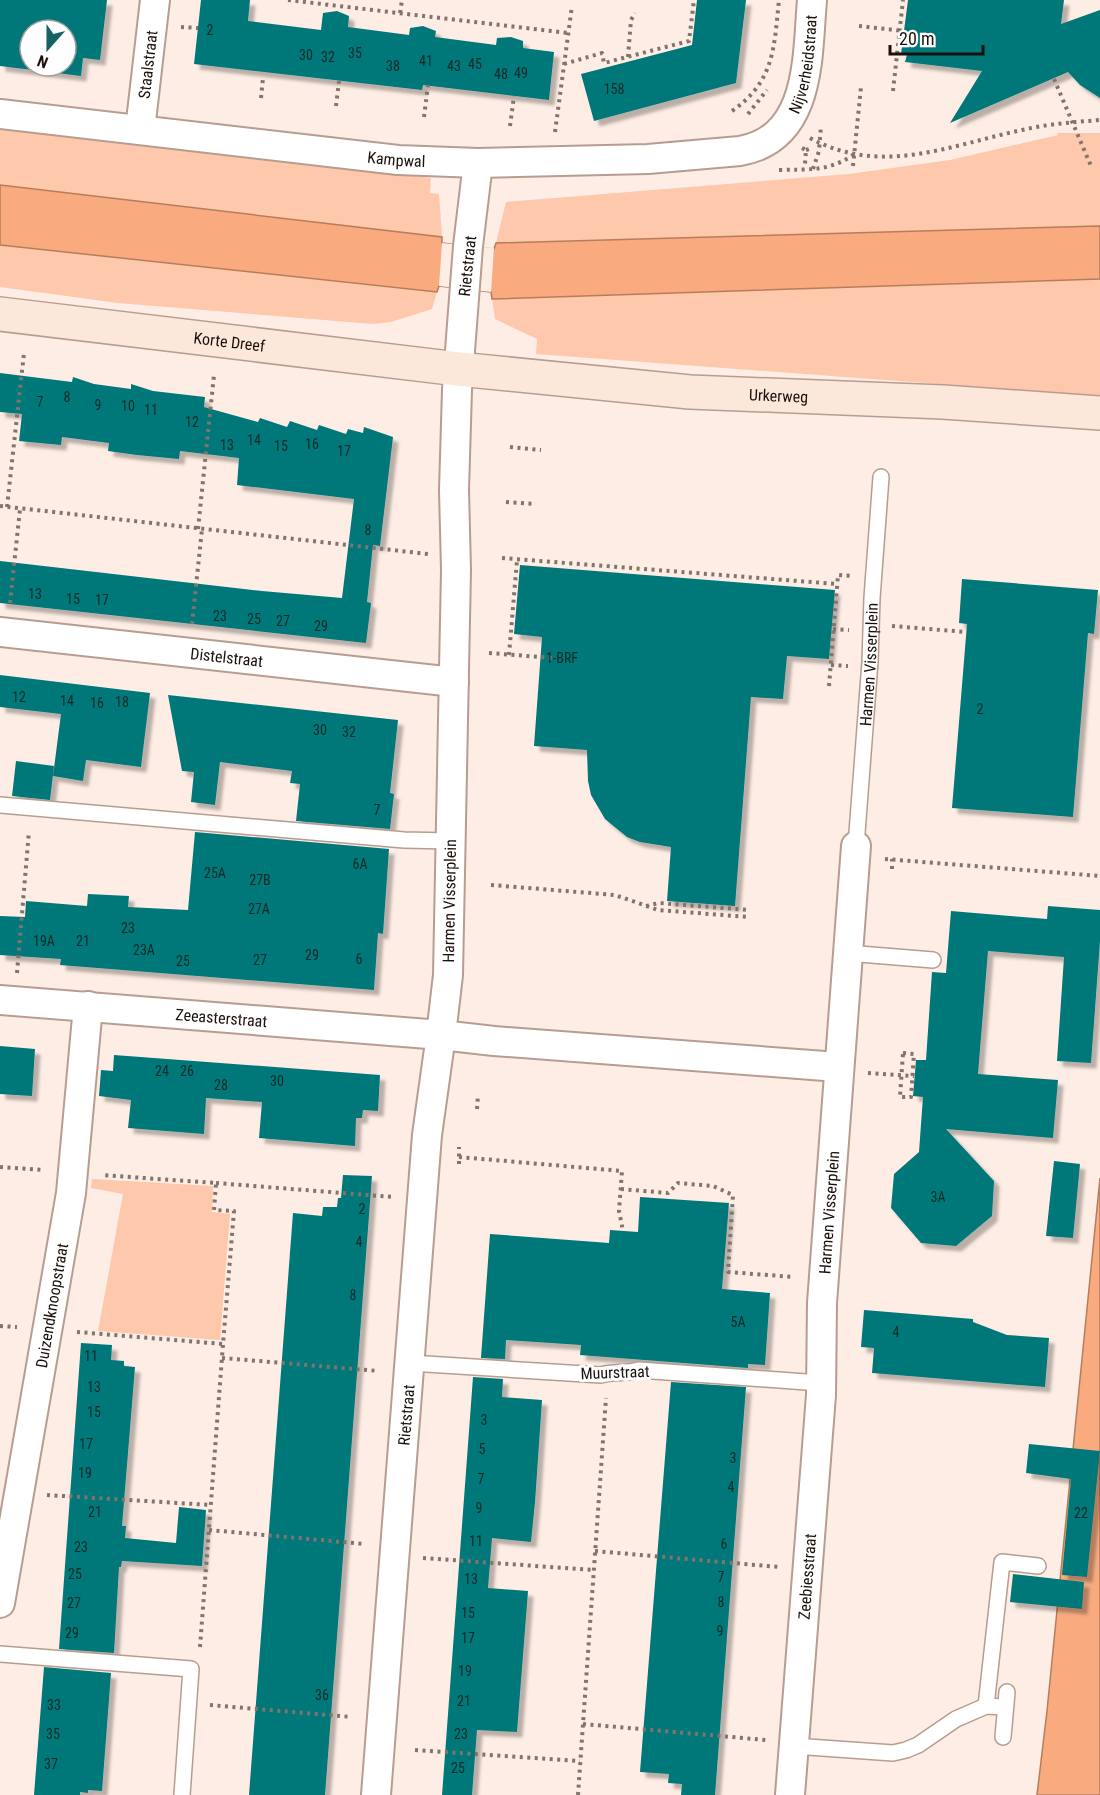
<svg xmlns="http://www.w3.org/2000/svg" width="1100" height="1795" font-family="'Roboto Condensed',sans-serif">
<style>
.green{fill:#fdc8ab}
.water{fill:#f9ab7f;stroke:#b67d5c;stroke-width:1.5}
.pier{fill:#feede4}
.building{fill:#017778;fill-rule:evenodd;filter:url(#shadow)}
.lines{fill:none;stroke-linecap:round;stroke-linejoin:round}
.service-casing{stroke:#b79d8f;stroke-width:18}
.minor-casing{stroke:#b79d8f;stroke-width:32}
.secondary-casing{stroke:#b79d8f;stroke-width:36}
.path{stroke:#81746d;stroke-width:4;stroke-dasharray:3 4.5;stroke-linecap:butt}
.service{stroke:#fff;stroke-width:15}
.minor{stroke:#fff;stroke-width:28}
.secondary{stroke:#fce7db;stroke-width:33}
.labels{text-anchor:middle;stroke-width:6;stroke-linejoin:round;paint-order:stroke}
.number-label{font-size:14px;fill:#142a27}
.street-label{font-size:16px;fill:#1a110c;stroke:#fefefe}
</style>
<defs>
<filter id="shadow"><feDropShadow dx="5.5" dy="5.5" stdDeviation="1.5" flood-color="#0004"/></filter>
</defs>
<rect width="100%" height="100%" fill="#feede4"/>
<path class="green" d="M0 127 431 178 430 193 439 194 442 237 0 185Z
M1057 133H1100V226L496 243 506 202 849 174 950 160 1058 135Z
M0 245 437 292 432 309 391 322 373 324 118 303 0 287Z
M1100 279V396L536 354 537 339 495 319 492 299Z
M92 1179 213 1186 212 1212 230 1214 220 1340 98 1331 123 1194 91 1188Z"/>
<path class="water" d="M0 185 442 237V243L494 249 496 243 1100 226V279L492 299 491 292 439 286 437 292 0 245Z
M1100 1178V1795H1037L1047 1711Z"/>
<path class="pier" d="M442 243 494 248 491 292 439 286Z"/>
<path class="building" d="M0 0H107L100 60 83 58 81 76 0 66ZM30 30H66V66H30Z
M201 0H250L248 21 321 30 323 13 337 11 349 16 348 27 409 35 410 28 423 26 436 31 435 37 496 45 497 38 511 37 523 41V48L554 52 549 100 423 85 422 90 194 64Z
M697 0H746L736 83 594 121 581 74 692 45Z
M908 0H1064L1061 24 1100 10V98L1080 85 1068 72 950 123 982 71 905 62 907 55 901 54Z
M0 373 72 382 73 377 94 384 131 389V384L153 391 205 397 204 407 258 422 260 418 287 427 290 421 317 430 319 425 346 434 348 429 363 433 364 427 393 437 380 546 373 545 367 602 371 603 366 643 0 603V561L262 591 342 598 354 499 237 485 239 458 180 451 179 459 137 455 108 451 109 443 62 437 61 445 19 441 22 414 0 412Z
M520 565 835 590 829 659 787 656 783 699 751 697 735 906 667 901 671 847 640 842 627 837 605 819 591 795 588 781 587 750 534 746 542 637 514 634Z
M962 579 1098 590 1094 634 1088 633 1073 817 952 808 967 624 959 623Z
M0 675 150 693 141 767 86 760 83 781 53 776 61 714 0 707Z
M168 695 398 720 390 793 394 794 390 829 296 821 300 784 290 783 292 771 220 762 215 805 191 802 194 772 182 771Z
M16 761 54 766 50 800 12 796Z
M195 832 389 849 383 934 378 933 374 990 60 965 61 959 0 955V916L25 917 26 901 87 906 88 894 129 896 128 907 188 910Z
M1048 906 1100 910V941L1091 1063 1057 1061 1064 957 988 951 978 1074 1058 1080 1053 1138 946 1129 994 1181 992 1216 956 1246 921 1243 891 1208 894 1174 919 1152 923 1097 913 1096 916 1060H926L932 972 946 973 951 911 1047 919Z
M0 1046 35 1049 32 1096 0 1094Z
M114 1055 380 1075 378 1111 363 1110 362 1118H356L355 1146 259 1138 262 1102 206 1098 204 1134 128 1128 131 1100 99 1096 101 1070 113 1071Z
M1054 1161 1080 1164 1073 1238 1046 1236Z
M343 1175 372 1176 325 1795H249L293 1213 322 1216 323 1207H337L338 1198H341Z
M640 1197 729 1203 722 1289 770 1293 765 1365 748 1364V1368L580 1355 581 1345 506 1340 505 1359 481 1358 490 1234 609 1243 610 1230 638 1232Z
M864 1310 973 1319V1322L1007 1335 1049 1338 1045 1387 872 1373 874 1348 861 1347Z
M81 1343 112 1345 111 1360 124 1361V1366L135 1367 122 1526H126L125 1538 176 1543 179 1507 206 1510 202 1566 122 1561 121 1567H119L114 1653 59 1649Z
M473 1377 503 1379 502 1397 542 1400 535 1502 531 1542 492 1538 488 1588 528 1591 517 1732 477 1730 472 1795H442Z
M671 1382 746 1387 715 1795H681L682 1784 668 1783 669 1774 640 1772Z
M1029 1444 1100 1451 1087 1577 1062 1575 1071 1479 1026 1473Z
M1013 1574 1084 1582 1082 1609 1010 1602Z
M44 1667 111 1673 102 1791 88 1790V1793L80 1792V1795H34Z"/>
<g class="lines">
<defs>
<g id="service">
<path d="M0 805 404 840 450 841"/>
<path id="s1" d="M856 846 870 662 872 598 881 477"/>
<path d="M847 953 933 960"/>
<path d="M410 1363 601 1375C614 1371 626 1374 639 1370L820 1383"/>
<path d="M0 1654 191 1669 182 1795"/>
<path d="M986 1706 1002 1562 1038 1566"/>
<path d="M1003 1737 1007 1692"/>
<path d="M794 1746 893 1753 906 1750 918 1745 956 1719 986 1706 1005 1707"/>
</g>
<g id="minor">
<path id="s2" d="M0 114 398 160 478 163 648 159 740 151C812 138 807 56 812 0"/>
<path id="s3" d="M140 130 155 0"/>
<path d="M478 163 468 246 457 390 454 490 456 570 453 720 448 975 441 1035 494 1041 838 1067"/>
<path id="s4" d="M0 632 454 682"/>
<path id="s5" d="M0 1000 441 1035 427 1135 376 1795"/>
<path id="s6" d="M0 1603 71 1193 88 1006"/>
<path id="s7" d="M790 1795 821 1395 822 1303 856 846"/>
</g>
<g id="secondary">
<path id="s8" d="M0 314 458 369 690 392 943 402 1100 413"/>
</g>
</defs>
<use href="#service" class="service-casing"/>
<use href="#minor" class="minor-casing"/>
<use href="#secondary" class="secondary-casing"/>
<path class="path" d="M288 0 568 33
M400 13 402 0
M859 26 904 31
M181 27 198 28
M628 57 631 20 635 13
M564 64 602 53 604 63 689 41 694 0
M1054 79 1091 166
M893 91 903 0
M261 98 263 78
M336 106 339 81
M732 111C775 81 774 47 779 0
M748 114 767 90
M424 117 428 85
M510 126 514 96
M555 132 572 6
M810 138C882 177 950 145 1022 130 1048 124 1074 122 1100 120
M802 148 806 150 805 164
M806 150 812 148
M853 166 861 87
M813 169 819 151 821 126
M779 170C808 169 828 172 853 155
M510 447 541 450
M506 502 536 504
M0 506 428 554
M7 507 24 353
M198 529 214 375
M502 558 837 584
M10 603 20 509
M192 624 202 529
M892 626 966 632
M833 629 849 630
M489 653 553 658
M509 655 517 560
M831 665 848 666
M829 686 838 575 852 576
M885 859 1100 876
M892 869V859
M491 885 615 895 658 910 748 917
M646 906 659 903 749 910
M17 973 29 831
M903 1053 914 1054 911 1097H900Z
M868 1073 914 1076
M477 1109 478 1095
M459 1157 622 1171 619 1211 623 1231
M459 1164V1147
M0 1167 43 1170
M216 1183 393 1197
M621 1189 668 1193 678 1183 713 1186 733 1195 728 1272 794 1277
M0 1326 17 1327
M77 1332 223 1344 234 1211 214 1210 216 1183 101 1175
M222 1358 379 1371
M47 1495 211 1505
M209 1530 365 1544
M595 1551 779 1567
M423 1558 593 1570
M200 1647 223 1344
M210 1705 352 1717
M583 1724 766 1740
M415 1750 580 1761
M578 1795 606 1398"/>
<use href="#service" class="service"/>
<use href="#minor" class="minor"/>
<use href="#secondary" class="secondary"/>
</g>
<g class="labels">
<g class="number-label">
<text x="210" y="35">2</text>
<text x="355" y="58">35</text>
<text x="306" y="60">30</text>
<text x="328" y="62">32</text>
<text x="426" y="66">41</text>
<text x="475" y="69">45</text>
<text x="393" y="71">38</text>
<text x="454" y="71">43</text>
<text x="521" y="78">49</text>
<text x="501" y="79">48</text>
<text x="614" y="94">158</text>
<text x="67" y="402">8</text>
<text x="40" y="407">7</text>
<text x="98" y="410">9</text>
<text x="128" y="411">10</text>
<text x="151" y="415">11</text>
<text x="192" y="427">12</text>
<text x="254" y="445">14</text>
<text x="312" y="449">16</text>
<text x="227" y="450">13</text>
<text x="281" y="451">15</text>
<text x="344" y="456">17</text>
<text x="368" y="535">8</text>
<text x="35" y="599">13</text>
<text x="73" y="604">15</text>
<text x="102" y="605">17</text>
<text x="220" y="621">23</text>
<text x="254" y="624">25</text>
<text x="283" y="626">27</text>
<text x="321" y="631">29</text>
<text x="562" y="663">1-BRF</text>
<text x="19" y="702">12</text>
<text x="67" y="706">14</text>
<text x="122" y="707">18</text>
<text x="97" y="708">16</text>
<text x="980" y="714">2</text>
<text x="320" y="735">30</text>
<text x="349" y="737">32</text>
<text x="377" y="815">7</text>
<text x="360" y="869">6A</text>
<text x="215" y="878">25A</text>
<text x="260" y="885">27B</text>
<text x="259" y="914">27A</text>
<text x="128" y="933">23</text>
<text x="44" y="946">19A</text>
<text x="83" y="946">21</text>
<text x="144" y="955">23A</text>
<text x="312" y="960">29</text>
<text x="359" y="964">6</text>
<text x="260" y="965">27</text>
<text x="183" y="966">25</text>
<text x="162" y="1076">24</text>
<text x="187" y="1076">26</text>
<text x="277" y="1086">30</text>
<text x="221" y="1090">28</text>
<text x="938" y="1202">3A</text>
<text x="362" y="1214">2</text>
<text x="359" y="1247">4</text>
<text x="353" y="1300">8</text>
<text x="738" y="1327">5A</text>
<text x="896" y="1337">4</text>
<text x="91" y="1361">11</text>
<text x="94" y="1392">13</text>
<text x="94" y="1417">15</text>
<text x="484" y="1425">3</text>
<text x="86" y="1449">17</text>
<text x="482" y="1454">5</text>
<text x="733" y="1463">3</text>
<text x="85" y="1478">19</text>
<text x="481" y="1484">7</text>
<text x="731" y="1492">4</text>
<text x="479" y="1513">9</text>
<text x="95" y="1517">21</text>
<text x="1081" y="1518">22</text>
<text x="476" y="1546">11</text>
<text x="724" y="1549">6</text>
<text x="81" y="1552">23</text>
<text x="75" y="1579">25</text>
<text x="721" y="1582">7</text>
<text x="471" y="1584">13</text>
<text x="721" y="1607">8</text>
<text x="74" y="1608">27</text>
<text x="468" y="1618">15</text>
<text x="720" y="1636">9</text>
<text x="72" y="1638">29</text>
<text x="468" y="1643">17</text>
<text x="465" y="1676">19</text>
<text x="322" y="1700">36</text>
<text x="464" y="1706">21</text>
<text x="54" y="1710">33</text>
<text x="53" y="1739">35</text>
<text x="461" y="1739">23</text>
<text x="51" y="1769">37</text>
<text x="458" y="1773">25</text>
</g>
<g class="street-label">
<text dy="6" stroke="none"><textPath href="#s2" startOffset="861">Nijverheidstraat</textPath></text>
<text dy="6" stroke="none"><textPath href="#s3" startOffset="66">Staalstraat</textPath></text>
<text dy="6" stroke="none"><textPath href="#s2" startOffset="399">Kampwal</textPath></text>
<text transform="translate(467 266) rotate(-84)" y="6">Rietstraat</text>
<text dy="6" stroke="none"><textPath href="#s8" startOffset="231">Korte Dreef</textPath></text>
<text dy="6" stroke="none"><textPath href="#s8" startOffset="783">Urkerweg</textPath></text>
<text dy="6" stroke="none"><textPath href="#s4" startOffset="228">Distelstraat</textPath></text>
<text dy="6" stroke="none"><textPath href="#s1" startOffset="182">Harmen Visserplein</textPath></text>
<text transform="translate(449 901) rotate(-89)" y="6">Harmen Visserplein</text>
<text dy="6" stroke="none"><textPath href="#s5" startOffset="222">Zeeasterstraat</textPath></text>
<text dy="6" stroke="none"><textPath href="#s7" startOffset="584">Harmen Visserplein</textPath></text>
<text dy="6" stroke="none"><textPath href="#s6" startOffset="302">Duizendknoopstraat</textPath></text>
<text transform="translate(615 1372) rotate(-2)" y="6">Muurstraat</text>
<text transform="translate(406 1415) rotate(-85)" y="6">Rietstraat</text>
<text dy="6" stroke="none"><textPath href="#s7" startOffset="219">Zeebiesstraat</textPath></text>
</g>
</g>
<g transform="translate(48 48) rotate(201)"><circle r="28" fill="#fefefe" stroke="#a39f9d" stroke-width="1.5"/>
<path d="M0-4.5L10 22L0 15L-10 22Z" fill="#146364"/>
<text y="-9" font-size="16" font-weight="bold" text-anchor="middle" fill="#1a110c">N</text>
</g>
<path d="M890 45v9h93v-9" fill="none" stroke="#1a110c" stroke-width="3"/>
<text x="899" y="45" font-size="18" fill="#1a110c" stroke="#fefefe" stroke-width="4.5" paint-order="stroke">20 m</text>
</svg>
